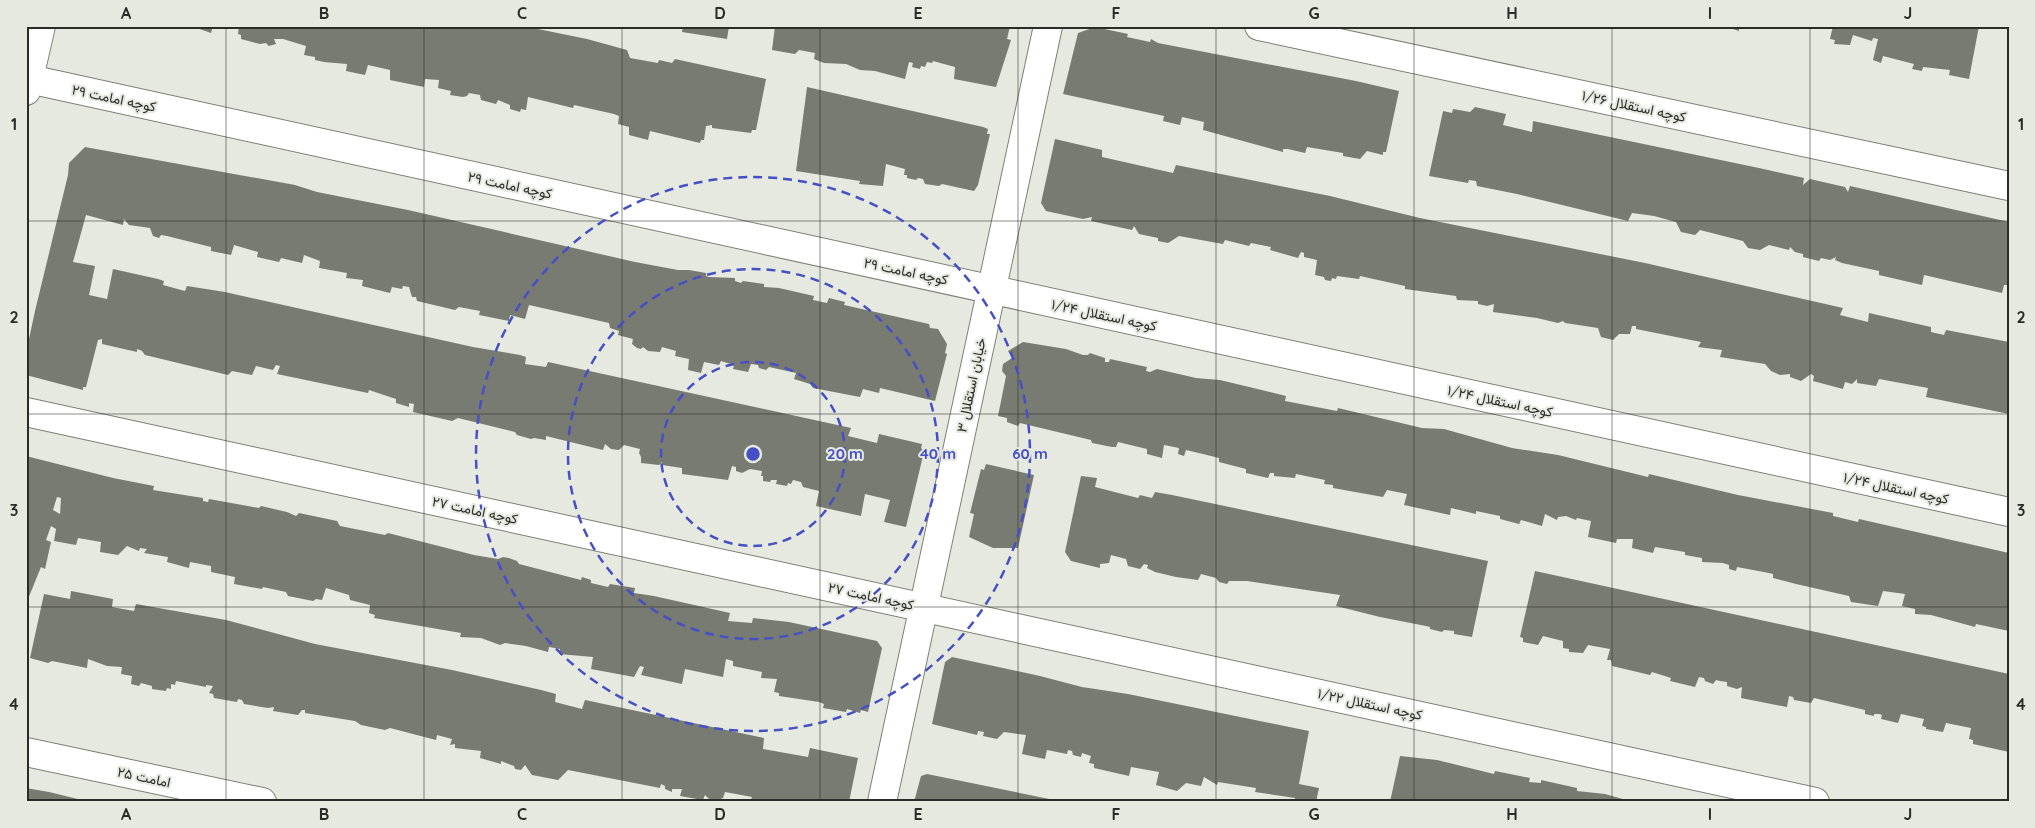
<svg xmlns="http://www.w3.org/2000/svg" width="2035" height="828" font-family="Quicksand,Vazirmatn,sans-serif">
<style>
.building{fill:#787b72;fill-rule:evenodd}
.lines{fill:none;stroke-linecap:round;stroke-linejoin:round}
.street-casing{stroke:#7d8077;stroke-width:30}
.secondary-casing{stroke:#7d8077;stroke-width:30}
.street{stroke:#fff;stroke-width:28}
.secondary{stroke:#fff;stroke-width:28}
.grid{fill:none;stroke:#2b2c29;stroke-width:1;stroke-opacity:0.55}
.ring{fill:none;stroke:#4650c5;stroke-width:2.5;stroke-dasharray:9 6}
.labels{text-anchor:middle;stroke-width:4;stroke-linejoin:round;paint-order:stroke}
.street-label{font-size:14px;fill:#2b2c29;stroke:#e5e9df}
.centre{fill:#4650c5;stroke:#e5e9df;stroke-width:2.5}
.ring-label{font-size:15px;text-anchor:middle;font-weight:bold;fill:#4650c5;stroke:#e5e9df;stroke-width:4;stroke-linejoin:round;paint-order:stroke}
.neatline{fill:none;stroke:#2b2c29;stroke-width:2}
.grid-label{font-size:16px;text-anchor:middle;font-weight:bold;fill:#2b2c29}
</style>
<rect width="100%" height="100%" fill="#e5e9df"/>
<path class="building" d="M191 26H213L211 33Z
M239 26H523L587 39 627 50 630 58 658 63 659 60 672 63 675 59 766 79 756 130H752L751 133 712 128V125L706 126 704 140H701L700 143 650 131 648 140 629 135V127L618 124 619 116 614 114 574 105 573 108 528 97 526 110 521 109 520 112 510 109V105L498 100 496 104 481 100 480 95 469 93 467 96 463 97 450 95 451 91 438 88 439 80 425 79 424 87 390 80V70L368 65 365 75 346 71 347 64 324 62 315 60V57L304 55 306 46 283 39H274L276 44 269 46 266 43 260 44 241 39V35L238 34Z
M683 26H729L727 39 682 32Z
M775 26H1010L1007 39 1011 40 996 87 954 79 955 67 933 61 932 63 927 62 925 67 921 66 920 69 912 67 913 63 909 62 905 79 875 71 860 70 846 64 824 63 814 59 815 53 799 50 795 54 772 50Z
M1723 26H1739V31Z
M1833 26H1979L1969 79 1949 75 1950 70 1923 67 1922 71 1912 69 1914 64 1883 56 1881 63 1873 60 1878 39 1873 38 1872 41 1853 35 1850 45 1834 44 1835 40 1830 39Z
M1095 27 1128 34 1127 37 1150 42 1151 39 1158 43 1356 81 1399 91 1386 152H1383V155L1367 151 1360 159 1343 156V153L1307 147 1305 153 1288 149H1283V152L1203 130 1204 122 1182 117 1180 125 1163 121 1164 116 1063 94 1078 33Z
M807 87 983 127 988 129 987 134H990L978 185 974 191 942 184 939 186 925 184 923 179 918 178 916 180 907 178V175H904L905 169 886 164 883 186 859 184 860 181 796 171Z
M1475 107 1506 114 1503 125 1532 132 1533 121 1759 168 1804 178 1803 185 1810 179 1845 187 1848 192 1850 186 2009 222V285H2004L2002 293 1924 275 1922 285 1879 275V271L1842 263 1835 260 1836 257 1830 260 1821 258 1819 261 1803 257V254L1795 252 1790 247 1789 250 1769 245 1760 250 1748 248 1743 241 1700 230 1695 235 1681 232 1676 222 1654 216 1632 213 1628 221 1517 194 1477 186 1476 181 1469 180 1468 183 1429 176 1443 111 1452 113 1453 109 1470 112Z
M1055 139 1102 150V157L1173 173 1176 165 1330 196 1420 218 1645 263 1843 308 1840 315 1868 322 1869 313 1931 327V332L1944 335 1946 330 2009 342V414L1926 397 1928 388 1879 379 1876 386 1857 383V379L1852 384 1845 382 1843 389 1813 381 1814 376 1811 374 1801 381 1790 377V374L1780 375 1771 371 1765 364 1720 357 1722 350 1698 347 1701 342 1636 329V326H1632L1630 334H1619L1613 340 1601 337 1598 328 1565 323 1563 321 1558 323 1537 318 1493 312 1494 304 1487 306 1478 304V301L1457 300 1456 296 1405 289V286L1360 276 1359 279 1337 276 1336 279 1332 278 1331 281 1325 280 1324 277 1315 275 1317 260 1304 257V253L1301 252 1298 258 1270 250 1271 247 1251 243 1249 246 1225 240 1223 244 1179 236 1168 243 1158 241V238L1139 234 1134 226 1132 230 1091 221 1092 217 1083 219 1046 211 1041 203Z
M85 147 295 185 317 192 408 210 635 262 678 270H689L706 273V276L709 277 735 278V281L741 283 743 281 764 284V287L779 288 814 296 813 300 827 303 829 298 845 302 844 305 929 324 930 328 938 329 947 344 945 353 947 354 935 401 880 388 879 393 863 389 860 397 813 388 810 384 794 379 796 373 769 367 766 370 759 368 758 365 751 364 748 372 733 369 734 365 721 361 719 365 704 362 701 373 688 370 689 359 675 356 676 351 662 347 660 352 648 351 643 347 641 349 637 348 632 344 633 339 618 335 619 331 610 328 609 323 529 305 525 319 510 315 509 321 479 315 480 311 459 307 455 310 417 301 416 297H412L409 287 403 286 402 289 392 287 390 293 362 286 363 280 346 278 347 273 319 268 320 261 304 255 302 263 281 258 279 262 257 257 258 252 234 245 231 255 211 251V247L167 236 161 235 159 238 153 236 150 228 129 225 124 219 123 225 86 215 73 262 95 266 89 295 107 299 113 269 158 279 164 281 163 285 185 291 187 286 225 292 473 347 520 355 526 357 525 364 546 367 548 362 851 428 848 436 877 443 879 434 922 444 921 448 923 450 922 460 906 527 884 522 890 500 865 494 861 516 816 506 819 491 803 487 801 482 793 480 791 484 788 483 787 486 776 484 777 480H771L770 482 763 481V476H761L762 471 750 469 742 473 736 471V467L732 466 728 480 682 474V468L662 465V462L659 465 641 463V457L639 453 640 449 624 445 619 450 611 449 605 444 603 450 546 436V440L534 438 531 439 517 435 515 432 458 418 452 421 413 412 414 404 409 403V407L396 403V399L369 390 368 393 277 374 280 366 276 365 273 370 256 366 252 375 232 371 228 375 145 355 142 351 137 349V352L102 344V339L98 340 86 387H83V390L26 375V353L35 311 68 175 69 163Z
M1023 342 1066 349 1083 355H1088L1090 353 1105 358V362H1109L1110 359 1147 367 1146 371 1150 372 1157 369 1196 378 1220 380 1286 396 1285 401 1337 411 1338 408 1422 428 1444 429 1512 448 1558 455 1648 477 1649 474 1738 495 1833 513V516L1858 522 1859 519 2009 553V631L1976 624 1975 627 1931 615 1915 614V609L1902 606 1905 594 1883 591 1878 606 1851 602 1849 596 1796 584 1773 578V574L1769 573 1737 567 1736 571 1729 569V565L1723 563 1702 562V558L1685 555V552L1655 547 1653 553 1632 548 1633 539H1617L1616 543 1588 537 1591 521 1577 518 1576 520 1566 516 1558 517 1557 520 1545 514 1542 526 1521 520 1519 524 1500 519V516L1476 511V514L1451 508 1450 515 1404 505 1407 494 1387 490 1383 497 1333 488V485L1324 484 1325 480 1296 474 1295 478 1274 476V473H1270L1268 478 1246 473V469L1219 462V458L1203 454 1186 450 1184 456 1178 454 1179 448 1164 445 1162 458 1147 454V449L1118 442 1116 447H1112L1092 443 1091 440 1020 423 1018 426 1007 422V418L998 416 1006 376 1002 371 1003 364 1012 358 1008 351Z
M26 456 113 478 154 486 153 490 203 498V501L208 502 209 499 259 508 261 506 287 512 296 516 299 513 337 521 340 526 385 535 388 533 474 555 498 559 503 557 509 558 517 561 519 564 581 580 582 577 591 580V583L608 587 610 584 635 588 634 593 654 596 730 613 728 621 752 623 753 618 789 622 877 641 882 648 868 712 861 710 860 713 847 709 846 712 823 708 824 704 819 702 779 696V693L774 692 777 679 761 678 762 672 733 666V661L726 659 723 677 685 669 682 684 641 675 644 667 640 666 634 677 591 669 593 657 559 654 560 649 549 647 548 652 526 646 505 643 500 645 481 638 460 637 461 633 374 618 375 615 369 613 370 605 350 600 349 595 326 588 322 600 316 599 313 601 288 596 286 592 263 587 262 589 234 584 235 577 211 572V566L190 562 189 568 167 562 168 557 144 553 147 549 140 548 139 551 127 546 118 555 100 552 101 542 78 538 76 545 54 541 56 529 51 526 46 540 51 542 45 569 41 567 26 604ZM57 497 61 498 60 514 53 510Z
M986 464 1034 475 1018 548H993L969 537 974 514 970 513 981 469 984 470Z
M1081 476 1097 478 1095 487 1138 498 1140 495 1152 498 1155 492 1172 495 1488 561 1472 637 1454 634V631L1444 630 1442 632 1430 629V627L1426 626 1380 617 1336 606 1340 595 1247 581H1229L1227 584 1219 582 1216 578 1201 574 1198 580 1176 577 1155 572 1147 568 1148 565 1144 564 1140 569 1128 566 1126 559 1111 555 1109 563 1100 564V568L1071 561 1065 552Z
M1535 571 2009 674V752L1973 744V740L1969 739 1971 728 1946 723 1943 732 1926 729V727L1922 726 1924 719 1901 714 1898 723 1881 719 1882 715 1879 714H1874V716L1865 714V710L1814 698 1811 703 1794 700 1793 697 1789 696 1787 707 1741 698 1742 687 1737 689 1727 686V682L1720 681 1716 680 1713 684 1705 681 1704 678 1699 677 1695 687 1670 681 1671 678 1652 672 1650 675 1612 666 1611 660H1607L1610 649 1588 645 1583 653 1569 652V649L1563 648V641L1543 636 1538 645 1523 642V638L1520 637Z
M71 591 113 599 112 607 134 611 136 604 226 620 315 644 452 670 541 690 556 694 555 702 582 709 585 700 764 738 763 749 808 757 810 748 858 758 849 802H750L752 797 725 792 723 798 715 801 709 799 705 795 703 800 680 796 682 789H672V792L665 789V786L661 784 660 788 568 770 558 780 532 775 525 765 521 770 515 769 514 766 501 761V764L480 758 481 751 455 748V744L450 745 452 739 437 735 436 740 390 728 385 730 361 725 355 721 305 713V710H302L298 715 273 711 274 707 268 708 244 704 242 700 238 699 237 702 214 698 213 694 209 693 213 686 206 685V687L176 681 175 685 171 684V689L167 688 166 691 152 689V686L141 683 139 686 131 684 132 676 121 674 122 667 107 666 88 659 87 668 52 661 48 663 30 658 44 594 70 599Z
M952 657 1040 676 1082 687 1128 694 1309 731 1299 784 1319 788 1316 802H1294L1295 798 1255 792 1256 788 1218 782 1217 785 1204 777 1201 786 1186 783 1177 791 1156 785 1159 772 1131 767 1129 776 1094 768V764L1089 763 1091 756 1082 753 1081 757 1073 755 1072 751 1068 750 1067 754 1047 750 1045 759 1022 754 1026 735 1004 732 997 739 983 736 984 732 978 731 977 735 932 724 945 662Z
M1400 756 1437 760 1494 774 1495 771 1530 778 1529 782 1541 783V780L1577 788V791L1605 794 1633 802H1390Z
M927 774 1059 801V802H914L921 776Z
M26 788 49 792 90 802H26Z"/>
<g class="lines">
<defs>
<path id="street" d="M1259 26 2009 186
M29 79 2009 512
M26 412 1815 802
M26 752 262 802
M882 802 1048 26"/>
<path id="secondary" d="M26 91 41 26"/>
</defs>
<use href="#street" class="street-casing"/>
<use href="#secondary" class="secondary-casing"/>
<use href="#street" class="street"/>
<use href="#secondary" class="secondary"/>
</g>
<path class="grid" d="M226 26V802M424 26V802M622 26V802M820 26V802M1018 26V802M1216 26V802M1414 26V802M1612 26V802M1810 26V802M26 221H2009M26 414H2009M26 607H2009"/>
<g class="ring">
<circle cx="753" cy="454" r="92"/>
<circle cx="753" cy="454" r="185"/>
<circle cx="753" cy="454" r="277"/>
</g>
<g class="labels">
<g class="street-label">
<text transform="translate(114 98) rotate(12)" y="5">کوچه امامت ۲۹</text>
<text transform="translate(1634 106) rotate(12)" y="5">کوچه استقلال ۱/۲۶</text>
<text transform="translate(510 185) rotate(12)" y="5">کوچه امامت ۲۹</text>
<text transform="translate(906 271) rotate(12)" y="5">کوچه امامت ۲۹</text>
<text transform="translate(1104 315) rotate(12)" y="5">کوچه استقلال ۱/۲۴</text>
<text transform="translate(971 385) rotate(-78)" y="5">خیابان استقلال ۳</text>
<text transform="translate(1500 401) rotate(12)" y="5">کوچه استقلال ۱/۲۴</text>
<text transform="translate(1896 488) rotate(12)" y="5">کوچه استقلال ۱/۲۴</text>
<text transform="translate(475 510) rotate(12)" y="5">کوچه امامت ۲۷</text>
<text transform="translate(871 596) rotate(12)" y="5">کوچه امامت ۲۷</text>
<text transform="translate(1370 704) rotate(12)" y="5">کوچه استقلال ۱/۲۲</text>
<text transform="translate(144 777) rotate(12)" y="5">امامت ۲۵</text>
</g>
</g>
<circle cx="753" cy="454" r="8" class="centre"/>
<g class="ring-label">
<text x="845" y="459">20 m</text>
<text x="938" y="459">40 m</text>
<text x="1030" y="459">60 m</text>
</g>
<rect width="2035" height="828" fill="none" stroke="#e5e9df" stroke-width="55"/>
<rect x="28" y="28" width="1980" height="772" class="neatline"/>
<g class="grid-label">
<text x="126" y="19">A</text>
<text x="324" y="19">B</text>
<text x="522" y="19">C</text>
<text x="720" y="19">D</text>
<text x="918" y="19">E</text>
<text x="1116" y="19">F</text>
<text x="1314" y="19">G</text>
<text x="1512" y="19">H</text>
<text x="1710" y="19">I</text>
<text x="1908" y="19">J</text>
<text x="14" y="130">1</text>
<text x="2021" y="130">1</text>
<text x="14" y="323">2</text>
<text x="2021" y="323">2</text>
<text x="14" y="516">3</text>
<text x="2021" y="516">3</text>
<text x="14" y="710">4</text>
<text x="2021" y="710">4</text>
<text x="126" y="820">A</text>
<text x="324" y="820">B</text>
<text x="522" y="820">C</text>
<text x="720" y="820">D</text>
<text x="918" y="820">E</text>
<text x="1116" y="820">F</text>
<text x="1314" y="820">G</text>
<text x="1512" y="820">H</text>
<text x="1710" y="820">I</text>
<text x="1908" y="820">J</text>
</g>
</svg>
